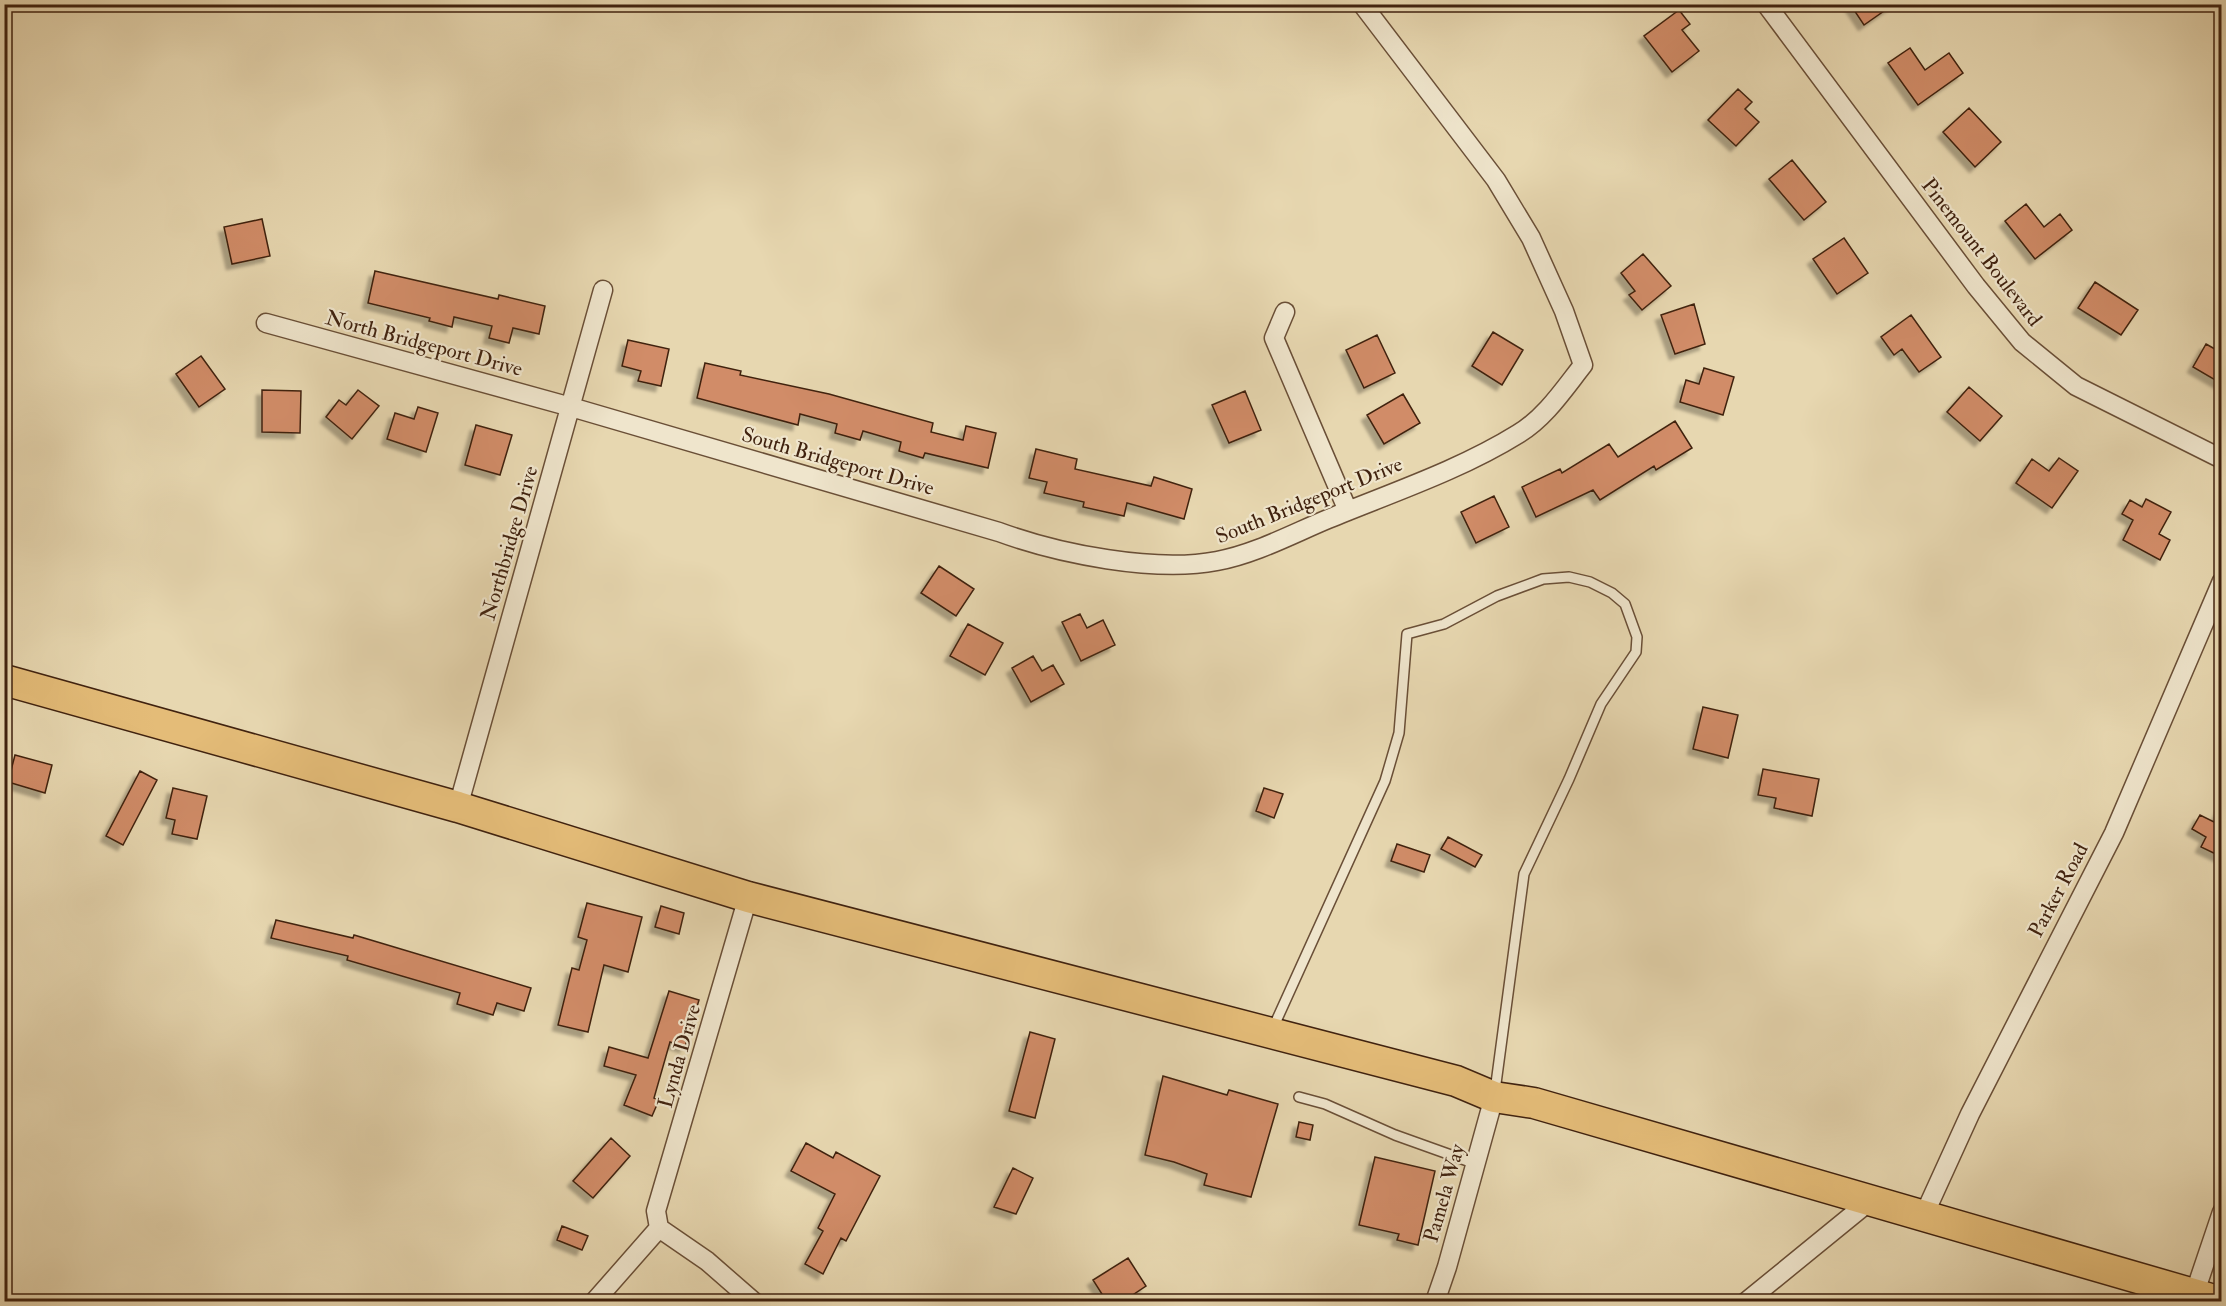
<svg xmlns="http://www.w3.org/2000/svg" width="2226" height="1306" font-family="'IM FELL Double Pica',serif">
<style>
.building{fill:#d18c68;stroke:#40220f;stroke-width:1.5;filter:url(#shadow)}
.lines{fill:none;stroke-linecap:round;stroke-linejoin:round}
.service-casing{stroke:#6a4f37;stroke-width:12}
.minor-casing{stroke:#6a4f37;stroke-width:21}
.trunk-casing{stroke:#40220f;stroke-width:33}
.service{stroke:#efe5cc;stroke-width:9}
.minor{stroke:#efe5cc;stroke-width:18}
.trunk{stroke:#e4bc78;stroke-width:30}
.labels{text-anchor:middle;stroke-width:4.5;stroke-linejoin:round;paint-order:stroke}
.street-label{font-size:21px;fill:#40220f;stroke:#efe5cc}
</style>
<defs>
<filter id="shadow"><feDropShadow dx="-5.5" dy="5.5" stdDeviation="1.5" flood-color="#0004"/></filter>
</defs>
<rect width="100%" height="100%" fill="#e7d7b0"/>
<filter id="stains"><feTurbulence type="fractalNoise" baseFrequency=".00333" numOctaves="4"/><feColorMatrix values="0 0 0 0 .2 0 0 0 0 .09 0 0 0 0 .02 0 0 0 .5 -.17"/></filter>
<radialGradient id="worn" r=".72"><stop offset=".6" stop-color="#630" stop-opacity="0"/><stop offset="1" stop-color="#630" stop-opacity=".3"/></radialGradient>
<path class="building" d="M1850 4H1894L1864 25Z
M1679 10 1690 24 1682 30 1699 51 1672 72 1644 36Z
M1910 48 1925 70 1949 53 1963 73 1918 105 1888 63Z
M1738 89 1752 102 1745 109 1759 122 1736 146 1708 120Z
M1969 108 2001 142 1975 167 1943 132Z
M1792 160 1826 202 1804 220 1769 179Z
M2026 204 2044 227 2060 214 2072 230 2035 259 2005 221Z
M262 219 270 256 232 264 224 227Z
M1844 238 1868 273 1837 294 1813 259Z
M1643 254 1671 286 1642 310 1629 295 1635 291 1621 273Z
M375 271 498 299 499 295 545 306 539 334 513 328 509 343 489 338 492 326 454 317 452 327 429 321 430 318 368 303Z
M2095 282 2138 310 2121 335 2078 308Z
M1694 304 1705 344 1675 354 1661 315Z
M1911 315 1941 357 1919 372 1902 349 1894 355 1881 337Z
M1493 332 1523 350 1502 385 1472 366Z
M1377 335 1395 373 1364 388 1346 350Z
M628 340 669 349 661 386 638 381 641 371 622 366Z
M2206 344 2222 353V384L2193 367Z
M201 356 225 389 199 407 176 374Z
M705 363 741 371 740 375 829 394 933 423 931 432 963 440 966 426 996 433 988 468 925 453 923 458 899 451 901 442 863 431 860 440 835 433 837 424 800 414 798 425 697 398Z
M1704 368 1734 377 1723 415 1680 402 1686 380 1699 384Z
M1969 387 2002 416 1980 441 1947 412Z
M262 390 301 391 300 433 262 432Z
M358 390 379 406 352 439 326 417 339 400 346 405Z
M1245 391 1261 430 1229 443 1212 405Z
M1403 394 1420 423 1384 444 1367 415Z
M418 407 438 413 426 452 387 439 395 413 414 419Z
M1675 421 1692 448 1656 470 1654 466 1600 500 1593 490 1536 517 1522 487 1560 469 1562 473 1609 444 1618 457Z
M476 425 512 435 500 475 465 465Z
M1036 449 1077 459 1075 469 1151 486 1154 477 1192 489 1184 519 1127 503 1124 516 1083 507 1084 502 1044 493 1047 482 1029 478Z
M2059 458 2078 471 2052 508 2016 483 2032 459 2049 471Z
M1494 496 1509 527 1476 543 1461 512Z
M2146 499 2171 512 2159 534 2170 540 2160 560 2123 540 2133 520 2122 514 2130 500 2142 507Z
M939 566 974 589 956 616 921 593Z
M1080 614 1087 628 1103 620 1115 645 1081 661 1062 622Z
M968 624 1003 643 985 675 950 656Z
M1033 656 1042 671 1053 665 1064 684 1031 702 1012 668Z
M1703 707 1738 715 1728 758 1693 749Z
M15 755 52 765 45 793 8 782Z
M1763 769 1819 779 1812 816 1774 808 1776 798 1758 795Z
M140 771 157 780 123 845 106 836Z
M173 788 207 796 197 839 172 834 175 820 166 818Z
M1264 788 1283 794 1274 818 1256 811Z
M2222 806V857L2201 847 2206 837 2192 829 2200 815 2214 822Z
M1448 837 1482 855 1475 867 1441 849Z
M1397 844 1430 855 1424 872 1391 861Z
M587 903 642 917 628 972 604 965 588 1032 558 1025 572 968 579 970 587 940 578 937Z
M661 906 684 913 679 934 655 927Z
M276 920 353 938 354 935 531 988 524 1011 497 1003 493 1015 457 1004 460 993 347 960 348 956 271 938Z
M669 991 699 1000 685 1047 670 1042 654 1098 659 1100 652 1116 624 1105 636 1075 604 1066 609 1047 648 1058Z
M1030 1032 1055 1039 1035 1118 1009 1111Z
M1163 1076 1227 1095 1229 1090 1278 1104 1251 1197 1204 1185 1207 1174 1174 1162 1145 1155Z
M1299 1122 1313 1125 1310 1140 1296 1137Z
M611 1138 630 1156 593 1198 573 1181Z
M806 1143 833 1158 836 1152 880 1176 846 1241 841 1238 823 1274 805 1264 823 1231 818 1228 835 1194 791 1171Z
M1375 1157 1435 1171 1418 1245 1397 1240 1399 1234 1359 1225Z
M1013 1168 1033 1178 1016 1214 994 1207Z
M562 1226 588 1236 582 1250 557 1240Z
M1128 1258 1146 1286 1122 1302H1107L1093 1280Z"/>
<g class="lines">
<defs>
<path id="service" d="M1273 1028 1385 781 1399 733 1407 634 1444 624 1497 596 1543 579 1569 577 1590 582 1612 593 1625 604 1637 637 1636 652 1601 704 1569 779 1524 874 1495 1091
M1299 1097 1325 1104 1395 1135 1476 1164"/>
<path id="minor" d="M1766 4 1976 286 2022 342 2076 386 2222 459
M1285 312 1274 338 1348 511
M266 323 571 407 999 532C1059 554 1155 573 1217 561 1255 554 1292 534 1328 519 1391 493 1460 470 1518 434 1545 418 1564 389 1583 365L1564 311 1531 238 1496 180 1362 4
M458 807 603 290
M1924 1215 1970 1114 2114 833 2222 581
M659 1228 707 1261 754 1302
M2195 1292 2222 1212
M594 1302 659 1228 656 1211 748 897
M1435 1302 1447 1267 1494 1097
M1746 1302 1871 1200"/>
<path id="trunk" d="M4 680 458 807 748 897 1456 1081 1494 1097 1534 1103 2221 1302"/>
</defs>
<use href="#service" class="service-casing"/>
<use href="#minor" class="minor-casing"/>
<use href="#trunk" class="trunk-casing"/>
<use href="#service" class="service"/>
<use href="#minor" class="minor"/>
<use href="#trunk" class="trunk"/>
</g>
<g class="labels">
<g class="street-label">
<text transform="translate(1982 252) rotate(52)" y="7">Pinemount Boulevard</text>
<text transform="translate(424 343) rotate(15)" y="7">North Bridgeport Drive</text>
<text transform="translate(838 461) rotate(16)" y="7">South Bridgeport Drive</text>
<text transform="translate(1309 500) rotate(-22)" y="7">South Bridgeport Drive</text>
<text transform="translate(509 543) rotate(-74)" y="7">Northbridge Drive</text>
<text transform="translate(2058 890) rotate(-62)" y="7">Parker Road</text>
<text transform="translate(679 1056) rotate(-74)" y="7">Lynda Drive</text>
<text transform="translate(1444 1193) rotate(-74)" y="7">Pamela Way</text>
</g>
</g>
<rect width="2226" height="1306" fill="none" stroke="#e7d7b0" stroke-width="24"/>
<rect x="6" y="6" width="2214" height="1294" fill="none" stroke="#40220f" stroke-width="3"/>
<rect x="12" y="12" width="2202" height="1282" fill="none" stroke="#40220f" stroke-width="1.5"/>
<rect width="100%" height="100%" filter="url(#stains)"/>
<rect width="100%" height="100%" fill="url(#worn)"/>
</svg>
